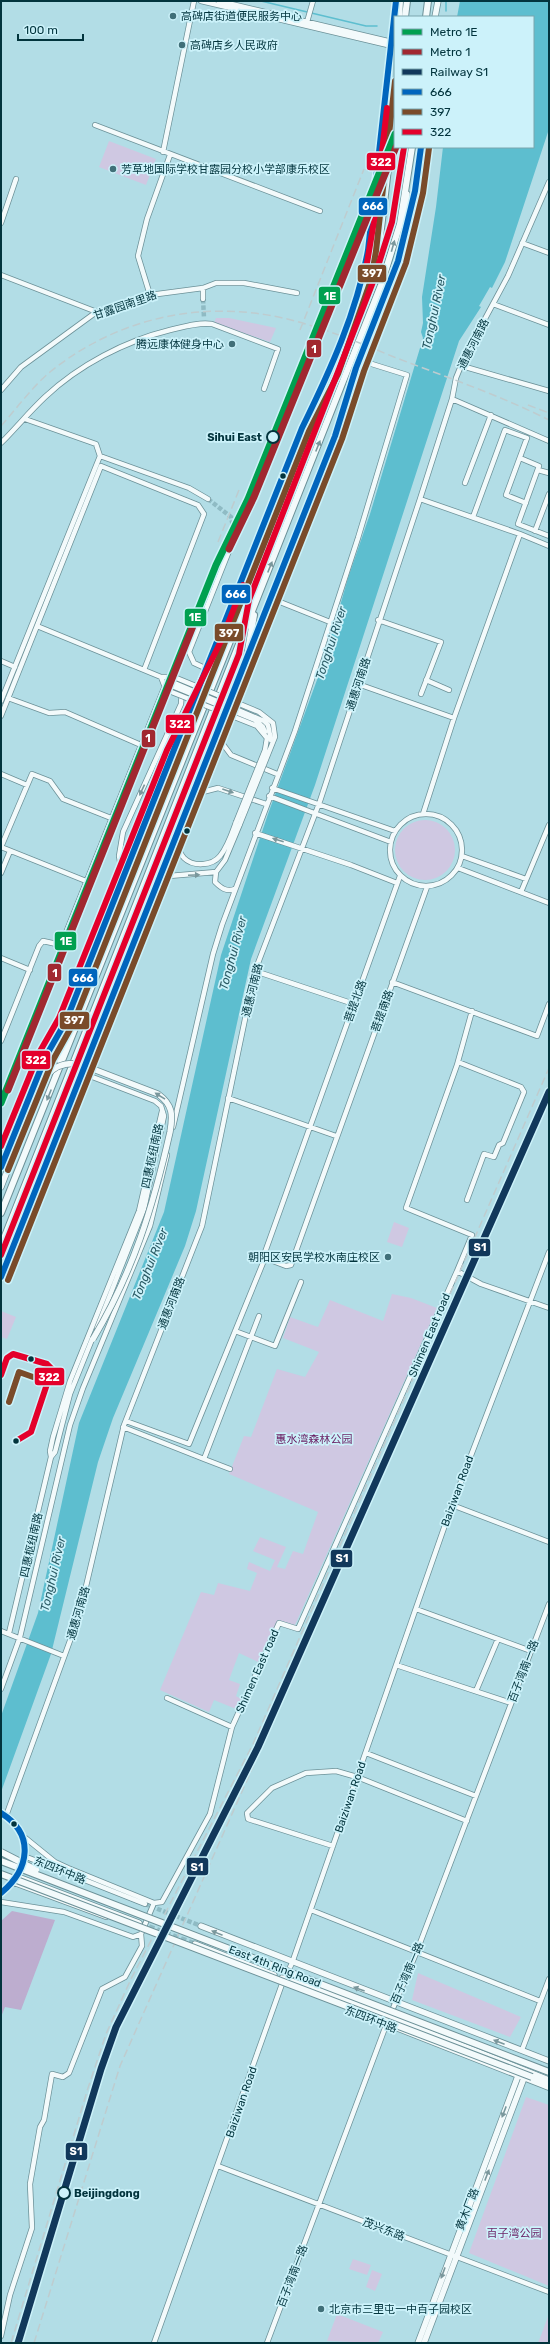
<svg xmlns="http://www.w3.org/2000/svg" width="550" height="2344" font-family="Rubik,'Noto Sans SC',sans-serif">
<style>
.green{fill:#cfc8e2}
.forest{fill:#bdadcf}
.water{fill:#5dbecf}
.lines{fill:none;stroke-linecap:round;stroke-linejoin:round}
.stream{stroke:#5dbecf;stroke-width:1.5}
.minor-tunnel{stroke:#8fbbc4;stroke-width:4.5;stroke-dasharray:4.5 2;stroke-linecap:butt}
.major-tunnel{stroke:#8fbbc4;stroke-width:5.5;stroke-dasharray:5.5 3;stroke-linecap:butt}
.minor-casing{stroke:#6c9198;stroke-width:6}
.major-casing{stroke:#6c9198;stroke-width:7}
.highway-casing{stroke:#6c9198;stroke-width:8}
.minor{stroke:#f3fafb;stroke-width:4.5}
.major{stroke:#f3fafb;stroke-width:5.5}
.highway{stroke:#f3fafb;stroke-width:6}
.rail{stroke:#becccf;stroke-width:1.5;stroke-dasharray:8 4;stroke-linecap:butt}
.minor-bridge-casing{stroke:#6c9198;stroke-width:6;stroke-linecap:butt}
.major-bridge-casing{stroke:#6c9198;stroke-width:7;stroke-linecap:butt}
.highway-bridge-casing{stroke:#6c9198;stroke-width:8;stroke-linecap:butt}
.minor-bridge{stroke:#f3fafb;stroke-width:4.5}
.major-bridge{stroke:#f3fafb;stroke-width:5.5}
.highway-bridge{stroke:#f3fafb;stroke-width:6}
.bus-1-casing{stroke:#ccf2fa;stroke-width:9}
.bus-2-casing{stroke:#ccf2fa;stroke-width:9}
.bus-3-casing{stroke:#ccf2fa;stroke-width:9}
.bus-1{stroke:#0065bd;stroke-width:6}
.bus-2{stroke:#7a4b2a;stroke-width:6}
.bus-3{stroke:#e4002b;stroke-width:6}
.rail-1-casing{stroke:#ccf2fa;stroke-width:10}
.rail-1{stroke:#11385b;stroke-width:7}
.metro-1-casing{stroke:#ccf2fa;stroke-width:10}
.metro-2-casing{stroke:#ccf2fa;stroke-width:10}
.metro-1{stroke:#00a050;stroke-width:7}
.metro-2{stroke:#a12830;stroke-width:7}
.oneway{fill:#7a979c}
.poi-dot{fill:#406f78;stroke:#ccf2fa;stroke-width:1.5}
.stop-dot{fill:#ccf2fa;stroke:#02343d;stroke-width:2}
.bus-dot{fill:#02343d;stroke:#ccf2fa;stroke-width:1.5}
.labels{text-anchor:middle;stroke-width:3.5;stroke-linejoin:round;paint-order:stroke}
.poi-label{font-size:11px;fill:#02343d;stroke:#ccf2fa;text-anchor:start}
.street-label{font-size:11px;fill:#02343d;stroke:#ccf2fa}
.stop-label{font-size:11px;font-weight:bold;fill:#02343d;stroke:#ccf2fa;text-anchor:end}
.park-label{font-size:11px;fill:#6b1e63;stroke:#ccf2fa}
.water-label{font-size:12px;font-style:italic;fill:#285963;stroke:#ccf2fa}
.line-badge{stroke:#ccf2fa;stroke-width:1.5}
.badge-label{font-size:11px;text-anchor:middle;font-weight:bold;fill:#fff}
</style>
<rect width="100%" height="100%" fill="#b2dde6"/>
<path class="green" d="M109 141 156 159 146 185 99 167Z
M216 318H229L276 328 270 342 214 323Z
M395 850a30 30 0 1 1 60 0a30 30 0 1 1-60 0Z
M394 1222 409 1228 402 1247 387 1242Z
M392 1294 411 1298 437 1308 295 1625 278 1620 258 1662 239 1653 229 1680 240 1684 236 1696 241 1699 236 1709 214 1700 209 1712 160 1690 201 1592 214 1595 218 1583 250 1591 257 1573 247 1569 249 1562 270 1571 275 1560 253 1551 260 1537 286 1547 277 1567 285 1569 293 1551 303 1554 318 1512 229 1474 244 1436 251 1437 277 1369 305 1377 319 1352 283 1338 290 1317 318 1327 330 1300 383 1321Z
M1 1311 16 1317 7 1339 1 1337Z
M418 1973 521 2017 510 2037 412 2000Z
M526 2097 549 2105V2286L469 2253Z
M353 2259 371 2265 367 2275 349 2269Z
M372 2270 382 2274 375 2291 366 2287Z
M337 2314 383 2332 378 2343 327 2341Z
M549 2314V2343H538Z"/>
<path class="forest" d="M12 1911 55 1920 21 2010 5 2007 1 2017V1921Z"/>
<path class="water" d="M460 1H549V129L505 262 492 288 490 287 479 306 481 307 459 341 315 785 251 959 196 1211 185 1246 113 1418 98 1462 51 1654 1 1792V1716L38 1613 79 1423 164 1212 221 955 268 814 325 658 348 578 370 514 423 338 421 332 423 323 422 297 436 207 443 147H533V17H457Z"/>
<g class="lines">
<path class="stream" d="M261 1 366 26H377
M446 11V1"/>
<path class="minor-tunnel" d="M203 299 204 318
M208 499 231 517 235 536
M145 1904 201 1926"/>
<path class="major-tunnel" d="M141 1924 195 1944"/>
<defs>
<path id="minor" d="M201 1 392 46
M219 1 392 42
M307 22 313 1
M95 125 320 211
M163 152 194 1
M1 223 16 179
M522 243 549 253
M1 275 97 312
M203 288V299
M150 295 138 256 147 219 170 155
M493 304 549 325
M462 366 549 391
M1 390 21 367 95 313 150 295 203 288 216 283H244L297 293
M452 399 549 441
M25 419 96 444 100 456 189 488 208 499
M1 443C16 428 30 411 45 397 79 365 125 341 170 330 183 327 198 322 212 324L278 349 264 389
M520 458 539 466 518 524 549 536
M538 470 549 473
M465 483 491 415
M473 517 505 430 527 438 506 495 526 503
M535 531 549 494
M520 534 549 546
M270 598 330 622
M378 620 441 642 421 694
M37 626 161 677 166 690
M1 661 15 667
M207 669 194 663 189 652 235 536
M161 677H174
M426 680 449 690
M358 684 454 718 520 534 420 499
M8 698 49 713 65 712 141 745
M1 701 100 456
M1 716 101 466 198 505 204 514 144 670
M216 735 231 755 277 774
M1 774 27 785
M272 788 395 831
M191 795 218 788 266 804
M269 796 391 842
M390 850a36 36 0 1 1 72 0a36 36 0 1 1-72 0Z
M423 814 454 718
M255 833 351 865 397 883
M175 838C177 845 179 853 184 858 193 867 212 866 220 856 228 846 232 833 236 822
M1 847 32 774 50 781 63 799 111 818
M1 847 86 881
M462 856 526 879
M458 868 549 903
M216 872 215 882C221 888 226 892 235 889
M1 873 10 851
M400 876 264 1255 265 1258 286 1266 291 1265 427 887
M157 883 169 876 216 872 225 860 240 824
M521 892 549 825
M112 905V891L121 868 119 856 123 832 181 704 182 690
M1 958 30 970
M255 971 354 1004
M392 982 537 1036 549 1004
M1 1041 39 946 43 941 61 945 164 688
M458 1062 521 1087 524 1092 503 1143 499 1145 494 1157 484 1154 467 1200
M82 1073 155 1101 161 1106 164 1116 144 1209 97 1328
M228 1098 336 1136
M173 1127 213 954 222 925 295 731 358 538 407 375 359 360
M457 1271 472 1235 406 1208 457 1065 472 1011
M235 1331 275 1346 301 1282
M126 1421 189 1444 265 1258
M123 1427 204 1459 259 1316
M51 1457 50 1451 53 1437 70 1381 139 1211 162 1111
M204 1459 230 1469
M452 1505 549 1542
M416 1609 531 1651
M1 1631 64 1656
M9 1633 51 1457 55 1452 70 1394 93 1337
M396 1665 511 1703
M1 1689 20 1637 70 1425 83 1388 150 1226 167 1155
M476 1691 498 1639
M167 1698 232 1727 279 1623 298 1629 457 1271 481 1284 549 1308
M366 1753 476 1796
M1 1813C36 1828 30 1875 1 1893
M6 1816 79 1616 124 1425 202 1226 255 971 320 801 420 499 452 399 456 378 465 356 508 276 549 182
M23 1836 55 1862 68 1868 154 1903 162 1902 210 1814 232 1727
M333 1846 248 1819 247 1813 272 1788 306 1773 336 1771 357 1777 467 1821
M24 1856 145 1904
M14 1883 106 1917
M1 1902 64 1912 133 1937 141 1934
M311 1910 540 2001
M355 2012 549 2088
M391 2013 417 1951 549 1604
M522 2050 549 1979
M218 2166 549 2292
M1 2336 10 2295 32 2228 30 2184 40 2127 44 2120 52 2074 63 2077 69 2073 102 1989 125 1977 142 1946 141 1934 154 1903
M154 2343 282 1984 292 1963 452 1505 549 1252
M267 2343 388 2020"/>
<path id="major" d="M435 17 438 1
M405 224 407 194
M184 728 302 428 330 371 355 305 368 250 396 1
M1 1167 46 1056 66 1021 176 749
M1 1187 26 1122
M1 1277 335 436 356 368 398 261 415 191 421 147
M18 1877 139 1923
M201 1926 549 2061
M195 1944 274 1975
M282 1978 337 1996 549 2080
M418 2343 518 2076
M424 2343 524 2078"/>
<path id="highway" d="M399 17 400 1
M405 17 407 1
M426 17 428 1
M247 656 254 615
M174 753 208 685
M60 1061 66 1021
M25 1193 51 1151
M1 1213 363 309 378 254 395 109
M1 1246 381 285 400 224 412 147
M532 2077 549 2084"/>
</defs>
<use href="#minor" class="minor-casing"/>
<use href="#major" class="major-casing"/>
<use href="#highway" class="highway-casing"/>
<use href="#minor" class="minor"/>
<use href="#major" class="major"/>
<use href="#highway" class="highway"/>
<path class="rail" d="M300 330 364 169
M528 405 549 413
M1 426C17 408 32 387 50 372 113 321 193 301 273 316 315 324 355 341 394 357 446 377 499 395 549 420
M218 542 239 490
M11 2343 88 2088 106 2034 131 1979 253 1744 549 1068
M34 2343 120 2066 549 1101"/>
<defs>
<path id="minor-bridge" d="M174 677 259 712 273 723 275 737 240 824
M172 682 264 721 268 725 271 740
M172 686 255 720 263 727 265 732
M169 691 257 726 267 738 265 750 236 822"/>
<path id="major-bridge" d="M26 1122C37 1094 42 1059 80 1064L158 1094C173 1105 173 1115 170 1132 153 1207 133 1272 93 1339"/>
<path id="highway-bridge" d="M1 1852 36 1870
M1 1861 549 2072
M1 1874 532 2077"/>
</defs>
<use href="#minor-bridge" class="minor-bridge-casing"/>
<use href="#major-bridge" class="major-bridge-casing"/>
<use href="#highway-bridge" class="highway-bridge-casing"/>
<use href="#minor-bridge" class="minor-bridge"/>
<use href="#major-bridge" class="major-bridge"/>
<use href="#highway-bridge" class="highway-bridge"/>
<defs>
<path id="bus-1" d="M1 1167 46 1056 66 1021 302 428C330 371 357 312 368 250L396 1
M1 1277 335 436 356 368 398 261 415 191 421 147
M1 1813C35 1834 30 1869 1 1893"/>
<path id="bus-2" d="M8 1170 53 1060 73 1024 309 431 338 374 371 280 376 251 395 81
M8 1280 342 439 364 371 406 263 423 193 429 148
M9 1402 19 1372 33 1377"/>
<path id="bus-3" d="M365 275 374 221 387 108
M1 1146 39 1053 59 1018 167 750 222 639 243 585
M1 1255 239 654 249 600 373 282 392 222 404 147
M1 1375 7 1358 13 1354 47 1364 52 1369 31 1432 16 1441"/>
</defs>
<use href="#bus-1" class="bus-1-casing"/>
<use href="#bus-2" class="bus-2-casing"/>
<use href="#bus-3" class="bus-3-casing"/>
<use href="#bus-1" class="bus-1"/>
<use href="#bus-2" class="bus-2"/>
<use href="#bus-3" class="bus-3"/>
<defs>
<path id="rail-1" d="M18 2343 101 2069 116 2027 258 1747 549 1092"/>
</defs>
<use href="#rail-1" class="rail-1-casing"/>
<use href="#rail-1" class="rail-1"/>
<defs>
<path id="metro-1" d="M1 1103 216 565 248 499 395 134"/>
<path id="metro-2" d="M229 549 254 497 396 147
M8 1090 195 621"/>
</defs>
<use href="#metro-1" class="metro-1-casing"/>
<use href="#metro-2" class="metro-2-casing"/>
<use href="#metro-1" class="metro-1"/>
<use href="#metro-2" class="metro-2"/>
</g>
<defs><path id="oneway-solid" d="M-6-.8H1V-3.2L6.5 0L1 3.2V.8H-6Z"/></defs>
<g class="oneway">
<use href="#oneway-solid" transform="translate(393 246) rotate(-74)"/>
<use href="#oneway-solid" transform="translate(318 446) rotate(-68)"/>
<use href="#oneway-solid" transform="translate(270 567) rotate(-68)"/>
<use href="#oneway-solid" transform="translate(142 790) rotate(115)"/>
<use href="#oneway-solid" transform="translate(228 791) rotate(19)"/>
<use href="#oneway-solid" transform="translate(278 840) rotate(-162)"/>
<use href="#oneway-solid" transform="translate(194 875) rotate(-2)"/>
<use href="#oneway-solid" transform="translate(49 1095) rotate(112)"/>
<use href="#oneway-solid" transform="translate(160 1096) rotate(-148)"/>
<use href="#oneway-solid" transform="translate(217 1933) rotate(-158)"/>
<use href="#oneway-solid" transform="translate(359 1989) rotate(-160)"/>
<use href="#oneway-solid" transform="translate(499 2042) rotate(-159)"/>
<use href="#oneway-solid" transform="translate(504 2112) rotate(111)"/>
<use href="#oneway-solid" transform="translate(487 2175) rotate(-69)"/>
<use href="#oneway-solid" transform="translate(443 2273) rotate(110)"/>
</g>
<g class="poi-dot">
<circle cx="173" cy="16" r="4"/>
<circle cx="182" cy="45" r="4"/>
<circle cx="113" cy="169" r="4"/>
<circle cx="232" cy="344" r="4"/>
<circle cx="388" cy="1257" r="4"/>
<circle cx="321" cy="2309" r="4"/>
</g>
<g class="stop-dot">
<circle cx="273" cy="437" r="6"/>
<circle cx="64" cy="2193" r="6"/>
</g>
<g class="bus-dot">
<circle cx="283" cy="476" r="3.5"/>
<circle cx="187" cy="831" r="3.5"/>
<circle cx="31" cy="1359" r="3.5"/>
<circle cx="16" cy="1441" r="3.5"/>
<circle cx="14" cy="1824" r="3.5"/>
</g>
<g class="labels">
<g class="poi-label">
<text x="181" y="20">高碑店街道便民服务中心</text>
<text x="190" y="49">高碑店乡人民政府</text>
<text x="121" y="173">芳草地国际学校甘露园分校小学部康乐校区</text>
<text x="224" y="348" text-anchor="end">腾远康体健身中心</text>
<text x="380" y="1261" text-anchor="end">朝阳区安民学校水南庄校区</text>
<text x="329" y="2313">北京市三里屯一中百子园校区</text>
</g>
<g class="street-label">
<text transform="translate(125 305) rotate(-19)" y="4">甘露园南里路</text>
<text transform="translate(473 344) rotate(-63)" y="4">通惠河南路</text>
<text transform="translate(358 684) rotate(-72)" y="4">通惠河南路</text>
<text transform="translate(252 990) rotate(-76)" y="4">通惠河南路</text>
<text transform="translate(355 1001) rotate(-70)" y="4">菩提北路</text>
<text transform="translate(382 1011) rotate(-70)" y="4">菩提南路</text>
<text transform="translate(152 1156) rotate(-78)" y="4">四惠枢纽南路</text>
<text transform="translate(171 1303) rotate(-69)" y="4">通惠河南路</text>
<text transform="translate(429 1335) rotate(-67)" y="4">Shimen East road</text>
<text transform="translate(457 1491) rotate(-70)" y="4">Baiziwan Road</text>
<text transform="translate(31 1545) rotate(-77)" y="4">四惠枢纽南路</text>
<text transform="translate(78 1613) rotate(-74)" y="4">通惠河南路</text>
<text transform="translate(257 1671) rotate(-66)" y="4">Shimen East road</text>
<text transform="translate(523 1671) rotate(-69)" y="4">百子湾南一路</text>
<text transform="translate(350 1797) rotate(-71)" y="4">Baiziwan Road</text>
<text transform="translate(60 1870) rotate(22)" y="4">东四环中路</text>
<text transform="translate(275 1966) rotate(21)" y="4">East 4th Ring Road</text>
<text transform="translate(407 1973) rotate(-67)" y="4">百子湾南一路</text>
<text transform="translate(371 2019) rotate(21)" y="4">东四环中路</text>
<text transform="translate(241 2102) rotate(-71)" y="4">Baiziwan Road</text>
<text transform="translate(467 2209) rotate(-69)" y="4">黄木厂路</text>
<text transform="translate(384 2229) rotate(21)" y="4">茂兴东路</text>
<text transform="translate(292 2276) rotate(-69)" y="4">百子湾南一路</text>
</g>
<g class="stop-label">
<text x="262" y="441">Sihui East</text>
<text x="74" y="2197" text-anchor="start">Beijingdong</text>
</g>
<g class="park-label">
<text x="314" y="1443">惠水湾森林公园</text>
<text x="514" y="2237">百子湾公园</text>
</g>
<g class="water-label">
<text transform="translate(434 312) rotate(-78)" y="4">Tonghui River</text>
<text transform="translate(331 643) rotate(-72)" y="4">Tonghui River</text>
<text transform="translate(233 953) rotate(-75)" y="4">Tonghui River</text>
<text transform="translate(150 1264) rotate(-68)" y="4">Tonghui River</text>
<text transform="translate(53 1574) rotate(-77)" y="4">Tonghui River</text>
</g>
</g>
<g class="line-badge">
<rect x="366" y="152" width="30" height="19" rx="4" fill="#e4002b"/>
<rect x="358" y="197" width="30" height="19" rx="4" fill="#0065bd"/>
<rect x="357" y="264" width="30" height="19" rx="4" fill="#7a4b2a"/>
<rect x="318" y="286" width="23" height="19" rx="4" fill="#00a050"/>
<rect x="306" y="339" width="16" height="19" rx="4" fill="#a12830"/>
<rect x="221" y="584" width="30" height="20" rx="4" fill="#0065bd"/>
<rect x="184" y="608" width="23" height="19" rx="4" fill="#00a050"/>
<rect x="214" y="623" width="30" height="19" rx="4" fill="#7a4b2a"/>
<rect x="165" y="714" width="30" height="20" rx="4" fill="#e4002b"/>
<rect x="141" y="729" width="15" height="19" rx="4" fill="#a12830"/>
<rect x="54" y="931" width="23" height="20" rx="4" fill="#00a050"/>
<rect x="47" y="963" width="15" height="19" rx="4" fill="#a12830"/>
<rect x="68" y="968" width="30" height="19" rx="4" fill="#0065bd"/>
<rect x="59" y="1011" width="31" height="19" rx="4" fill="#7a4b2a"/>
<rect x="21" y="1050" width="30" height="20" rx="4" fill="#e4002b"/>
<rect x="468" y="1238" width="23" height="19" rx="4" fill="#11385b"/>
<rect x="34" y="1367" width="31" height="19" rx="4" fill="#e4002b"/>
<rect x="330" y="1549" width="23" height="19" rx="4" fill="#11385b"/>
<rect x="186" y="1857" width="23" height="19" rx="4" fill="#11385b"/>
<rect x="65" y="2142" width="23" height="19" rx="4" fill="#11385b"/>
</g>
<g class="badge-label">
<text x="381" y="166">322</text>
<text x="373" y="210">666</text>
<text x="372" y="277">397</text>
<text x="330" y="300">1E</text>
<text x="314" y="353">1</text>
<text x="236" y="598">666</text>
<text x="195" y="621">1E</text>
<text x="229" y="637">397</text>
<text x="180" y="728">322</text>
<text x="148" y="742">1</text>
<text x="66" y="945">1E</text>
<text x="55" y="977">1</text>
<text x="83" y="982">666</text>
<text x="74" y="1024">397</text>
<text x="36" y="1064">322</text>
<text x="480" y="1251">S1</text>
<text x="49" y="1381">322</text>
<text x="342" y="1562">S1</text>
<text x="197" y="1871">S1</text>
<text x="76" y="2155">S1</text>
</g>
<rect width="550" height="2344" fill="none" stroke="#02343d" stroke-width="4"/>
<rect x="394" y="16" width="140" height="132" fill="#ccf2fa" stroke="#7ba6ae"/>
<rect x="402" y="29" width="20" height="6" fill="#00a050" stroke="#7ba6ae"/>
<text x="430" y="36" font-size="12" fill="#02343d">Metro 1E</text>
<rect x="402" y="49" width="20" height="6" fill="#a12830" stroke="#7ba6ae"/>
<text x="430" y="56" font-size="12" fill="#02343d">Metro 1</text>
<rect x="402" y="69" width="20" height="6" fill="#11385b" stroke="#7ba6ae"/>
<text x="430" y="76" font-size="12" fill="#02343d">Railway S1</text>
<rect x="402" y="89" width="20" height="6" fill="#0065bd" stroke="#7ba6ae"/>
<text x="430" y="96" font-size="12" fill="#02343d">666</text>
<rect x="402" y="109" width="20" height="6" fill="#7a4b2a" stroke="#7ba6ae"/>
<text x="430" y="116" font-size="12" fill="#02343d">397</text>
<rect x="402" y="129" width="20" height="6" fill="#e4002b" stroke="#7ba6ae"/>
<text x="430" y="136" font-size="12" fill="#02343d">322</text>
<path d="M18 34v6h65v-6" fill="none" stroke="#02343d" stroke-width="2"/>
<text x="24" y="34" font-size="12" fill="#02343d" stroke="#ccf2fa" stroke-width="3" paint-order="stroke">100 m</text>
</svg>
